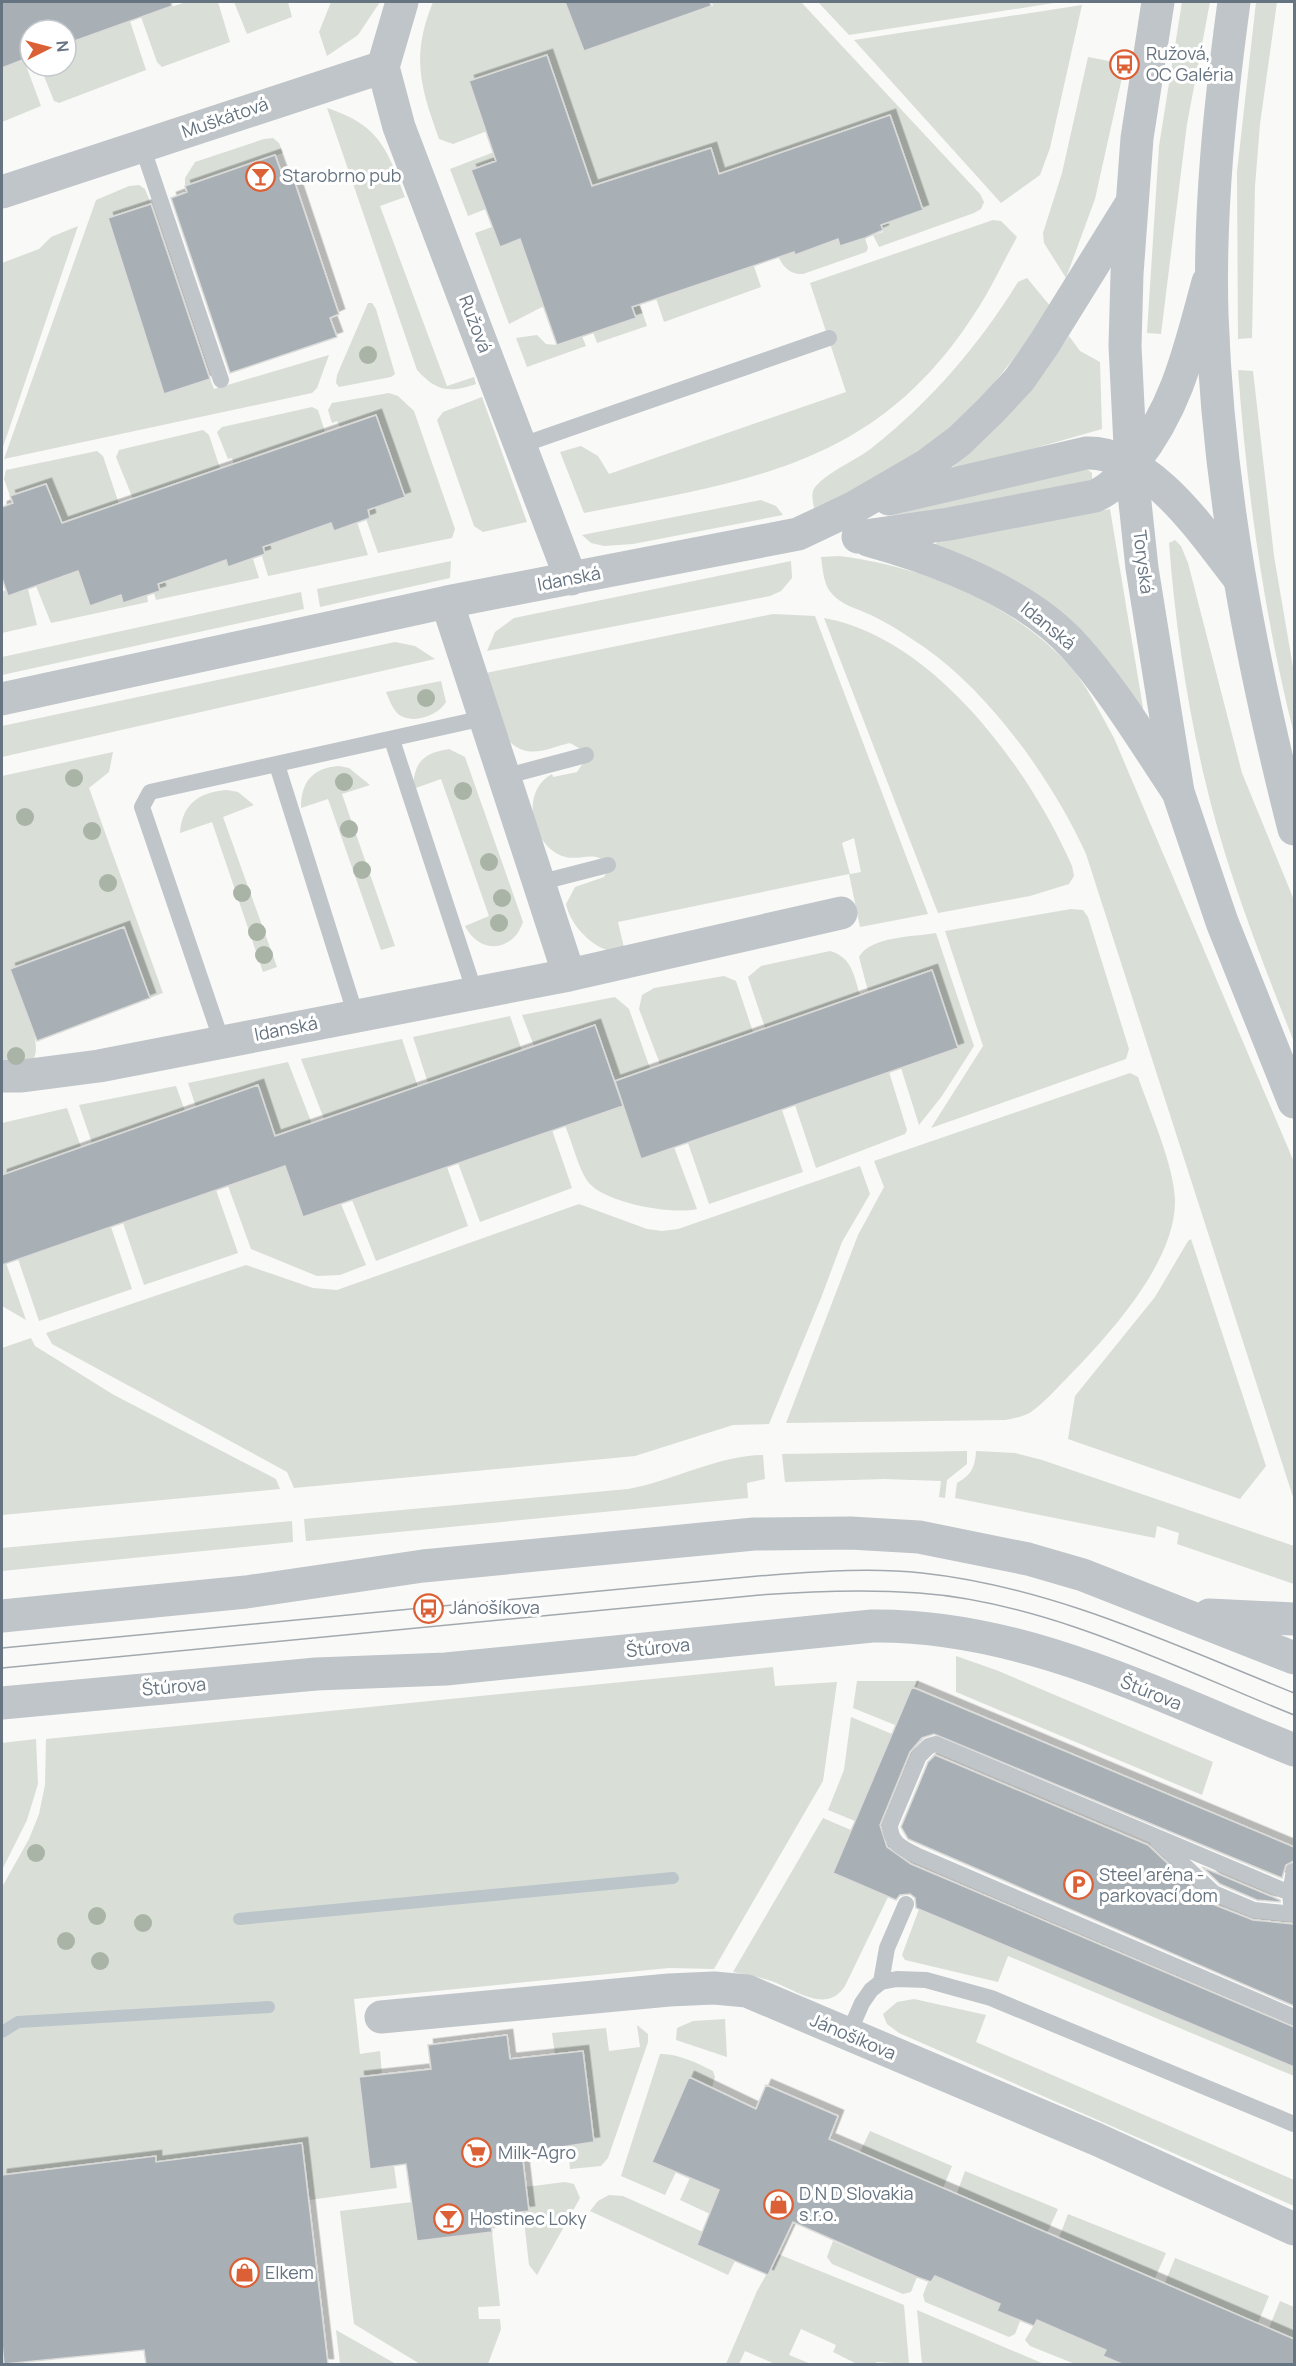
<svg xmlns="http://www.w3.org/2000/svg" width="1296" height="2366" font-family="Manrope,sans-serif">
<style>
.green{fill:#d9ded7;fill-rule:evenodd}
.lines{fill:none;stroke-linecap:round;stroke-linejoin:round}
.stream{stroke:#bbc5ca;stroke-width:12}
.building{fill:#a8b0b6;stroke:#dbdbd9;stroke-width:1.5;filter:url(#shadow)}
.service{stroke:#c0c5c9;stroke-width:16}
.minor{stroke:#c0c5c9;stroke-width:33}
.tertiary{stroke:#c0c5c9;stroke-width:33}
.tram{stroke:#a2a9ae;stroke-width:1.5}
.tree{fill:#a9b3a6}
.labels{text-anchor:middle;stroke-width:6;stroke-linejoin:round;paint-order:stroke}
.poi-label{font-size:18px;fill:#667481;stroke:#fff;text-anchor:start}
.street-label{font-size:18px;fill:#667481;stroke:#fff}
</style>
<defs>
<filter id="shadow"><feDropShadow dx="5.5" dy="-5.5" stdDeviation="0" flood-color="#0004"/></filter>
</defs>
<rect width="100%" height="100%" fill="#f9f9f7"/>
<path class="green" d="M186 2H218L230 42 162 67 157 62 141 17Z
M234 2H288L292 17 247 34Z
M331 2H380L358 35 327 56 319 32Z
M433 2H565L584 51 713 6 712 2H801L980 194 984 202 981 209 974 213 879 247 873 235 883 232 881 225 923 210 890 116 795 254 838 239 841 246 865 238 868 248 866 252 803 274C772 276 774 228 762 207 756 197 733 188 722 182L711 148 599 185 647 326 597 343 593 332 584 171 587 169 547 55 470 81 487 131 453 144 439 139C420 86 411 56 433 2Z
M818 2H1060L849 35Z
M1182 2H1210L1187 124 1161 334 1147 333 1159 146Z
M1256 2H1277L1260 124 1255 186 1252 338 1238 339 1237 172Z
M1082 5 1050 148 1040 175 1001 203 854 40Z
M130 21 146 70 59 103 54 101 40 66H66V44Z
M1088 57 1125 64 1095 199 1066 278 1044 243 1043 233 1062 173Z
M24 60 41 106 2 122V68Z
M327 108C379 125 387 148 405 197L380 206 447 386 474 377 476 384C449 393 437 392 417 370Z
M273 138 279 143 283 153 185 186V178L195 162 264 139Z
M494 152 497 160 471 170 486 209 468 216 450 169Z
M139 185 145 189 151 204 108 219 164 394 210 379 214 389 329 355 317 388 312 393 4 459 96 200 129 186Z
M993 220 1001 221 1017 237C1003 262 991 289 975 313 876 467 750 480 584 513L560 452 581 446 598 456 609 474 846 392 810 283Z
M78 226 2 450V263L39 249 51 237Z
M492 227 500 247 520 239 544 306 509 324 475 233Z
M742 230 761 287 664 322 644 263Z
M1027 278 1051 307C1021 349 991 392 952 427 913 462 862 488 814 508 813 501 810 492 816 486 829 471 857 460 873 447 931 401 979 345 1018 282Z
M368 303H372L376 309 395 374 391 377 339 387 336 383 337 375Z
M537 335 546 344 557 345 582 336 586 346 527 367 516 338Z
M1069 336 1080 351 1100 362 1102 429 958 470 953 467 1037 380Z
M1238 370 1253 371 1274 556 1294 673V734C1264 615 1247 493 1238 370Z
M389 393 398 396 414 411 455 529 452 538 378 553 366 519 370 517 368 510 405 497 340 427 337 421 332 423 328 410 332 403Z
M482 397 527 522 483 532 474 526 437 420 443 412Z
M312 407 318 410 325 432 234 464 232 458 228 459 217 432 222 427Z
M203 430 209 435 220 468 164 487 167 495 133 499 116 457 119 450Z
M97 451 103 456 119 504 64 529 46 484 10 496 4 479 6 470Z
M1086 468 1092 473V482L893 520V515Z
M761 500 776 506 783 515 633 544 604 546 591 543 582 535Z
M1110 509 1143 708 1144 717 935 545 939 540Z
M357 522 368 555 268 576 262 556 265 554 262 547 331 523 334 531Z
M1175 540 1181 546 1188 563 1242 773 1294 900V1042C1260 956 1225 867 1204 776 1186 699 1175 621 1169 543Z
M839 556C922 566 1010 602 1068 664 1087 685 1100 713 1114 738L1294 1162V1500L1086 854C1053 781 990 693 924 647 909 637 893 626 877 618 863 610 844 607 833 595 823 585 823 570 821 557Z
M253 559 259 578 156 600 154 593 160 591 157 583 226 560 228 567Z
M451 561 450 578 320 607 317 589Z
M791 561 792 578 781 591 770 596 487 651 495 632 514 618Z
M76 565 90 606 121 595 123 603 147 595 148 602 51 623 36 586 43 583 42 577Z
M28 589 37 625 2 633V592L6 590 8 596Z
M301 592 304 609 2 675V657Z
M773 614 815 616 928 914 860 927 849 874 618 922 625 952C599 956 571 928 566 904L575 887 604 877 608 870 606 862C593 850 578 862 562 856 532 844 519 792 552 774L553 777 577 772 585 760 584 751 570 743C547 748 528 761 508 740L486 673ZM854 838 861 872 850 874 842 843Z
M824 618C935 638 1030 770 1072 866L1074 876 1069 884 1030 896 938 913Z
M395 642 415 646 435 659 2 757V726Z
M441 681 446 702C438 716 412 725 398 714 392 708 389 699 386 692Z
M449 749 465 757 523 922C513 952 480 955 465 926L489 916 441 779 413 789C414 762 423 753 449 749Z
M113 752 109 772 89 788 163 993 150 998 124 927 11 969C16 990 45 1041 33 1060L2 1059V776Z
M339 766 349 768 370 785 342 794 395 946 381 950 328 799 301 808C301 781 313 768 339 766Z
M227 790 238 792 254 805 223 817 277 967 263 972 212 822 180 833C182 804 199 792 227 790Z
M1071 909 1083 910 1088 917 1129 1049 1126 1059 931 1128 983 1046 945 931Z
M936 933 974 1046 942 1096 919 1125 901 1068 958 1048 932 970 868 991 859 957C871 936 913 937 936 933Z
M830 951C852 957 854 976 860 995L765 1028 748 977 761 966Z
M724 976 736 981 753 1032 660 1064 639 1009 642 995 654 988Z
M615 997 629 1009 650 1068 614 1081 595 1025 534 1046 522 1015Z
M510 1016 522 1051 428 1083 413 1037Z
M402 1039 418 1087 324 1119 301 1059Z
M288 1062 312 1124 275 1136 258 1085 196 1107 188 1083Z
M889 1072 907 1130 905 1134 816 1168 795 1105Z
M1130 1073 1138 1077C1150 1112 1174 1165 1175 1200 1176 1262 1109 1335 1068 1377 1057 1388 1044 1403 1031 1412 1023 1417 1014 1418 1005 1420L786 1423 858 1235 884 1187 874 1161Z
M176 1086 185 1111 92 1143 79 1105Z
M623 1106 641 1158 674 1147 697 1209C672 1215 606 1203 589 1183 579 1171 572 1141 565 1126Z
M67 1108 81 1147 2 1175V1123Z
M782 1110 803 1172 709 1204 688 1143Z
M552 1130 572 1188 480 1222 458 1163Z
M285 1166 303 1217 341 1204 366 1265 340 1275 317 1276 251 1249 228 1186Z
M860 1166 870 1194 842 1242 821 1298 769 1424 733 1425 635 1456 294 1488 287 1472 52 1344 46 1333 246 1265 313 1288 337 1290 579 1204 647 1229 662 1231 678 1229Z
M447 1167 468 1226 376 1261 352 1200Z
M216 1190 238 1253 144 1285 123 1223Z
M111 1227 132 1289 39 1321 18 1259Z
M1191 1239 1266 1466 1240 1499 1068 1439 1075 1396 1155 1297 1188 1241Z
M6 1263 26 1320 2 1306V1265Z
M31 1338 35 1346 114 1395 276 1479 280 1489 2 1515V1348Z
M967 1451V1464L947 1480 945 1498 939 1497 941 1481 884 1479 785 1482 782 1454Z
M976 1451 1015 1453 1042 1460 1294 1546V1584L1177 1544 1179 1533 1157 1526 1155 1538 955 1498 957 1483C971 1475 975 1468 976 1451Z
M763 1455 765 1479 747 1483 748 1498 306 1541 304 1519 628 1489C673 1481 719 1455 763 1455Z
M292 1521 293 1542 2 1571V1548Z
M956 1656 996 1670 1213 1762 1202 1795 956 1692Z
M773 1667 775 1686 837 1682 823 1781 714 1969 669 1968 354 1999 360 2054 380 2051 382 2074 359 2078 370 2169 394 2166 397 2188 309 2200 302 2143 157 2162 155 2156 2 2175V1887L29 1839 39 1814 45 1785 46 1739Z
M857 1681H919L916 1689 912 1687 895 1725 853 1708Z
M851 1717 892 1734 855 1821 828 1810 844 1770Z
M36 1739 38 1784 27 1820 2 1870V1743Z
M823 1818 851 1830 833 1873 888 1897 845 1986C827 2014 797 1991 774 1982 761 1977 746 1975 733 1972Z
M919 1909 1294 2067V2076L1008 1956 998 1982 905 1960 902 1955Z
M914 1999 986 2015 976 2042 1294 2180V2206L899 2033 887 2024 883 2014 897 2002Z
M725 2019 727 2057 676 2040 677 2028 693 2021Z
M637 2025 648 2034V2042L608 2158 601 2166 570 2169 568 2145 594 2142 583 2051 555 2054 552 2033 606 2028 609 2051 640 2047Z
M660 2054C676 2053 698 2063 713 2071L715 2077 712 2087 689 2077 652 2161 676 2172 665 2195 621 2176Z
M870 2131 952 2166 943 2188 860 2152Z
M693 2171 723 2184 710 2214 680 2200Z
M965 2171 1058 2209 1047 2233 957 2193Z
M565 2182 574 2184 580 2198 537 2275 529 2265 523 2212 529 2211 525 2187Z
M609 2195 623 2196 703 2232 698 2245 735 2261 728 2275 590 2211 598 2201Z
M412 2202 417 2241 492 2232 500 2306 478 2307 479 2319H500L501 2329 488 2364H420L354 2324 340 2211Z
M1068 2214 1166 2253 1155 2278 1059 2238Z
M833 2241 917 2277 911 2292 903 2294 832 2264 827 2257Z
M778 2254 904 2305 909 2364 877 2362 875 2364H857L833 2352 836 2345 801 2329 789 2355 811 2364H775L745 2351 739 2364H726L757 2291Z
M1175 2258 1269 2296 1258 2323 1165 2283Z
M935 2276 1000 2304 997 2311 1020 2321 1015 2334 1009 2337 925 2302 923 2295 928 2282 931 2283Z
M1280 2301 1294 2307V2339L1269 2328Z
M917 2310 1044 2364H922Z
M1037 2320 1106 2350 1103 2357 1122 2364H1075L1030 2346 1025 2340Z
M336 2330 396 2364H340Z"/>
<g class="lines">
<path class="stream" d="M239 1919 673 1878
M2 2032 18 2022 269 2007"/>
</g>
<path class="building" d="M2 2H171L172 6 66 44V30H30V57L2 68Z
M565 2H710L711 6 584 51Z
M547 55 592 186 711 148 719 174 890 115 923 210 881 225 883 230 865 238 840 246 838 239 795 255 794 252 632 307 636 318 557 345 520 239 500 247 471 170 496 161 469 81Z
M275 155 283 177 292 174 339 314 330 318 337 337 230 373 171 198 187 192 185 186Z
M151 204 210 379 164 394 108 218Z
M376 415 405 497 368 510 370 518 334 531 331 523 263 547 265 554 228 567 226 560 193 572 158 584 160 591 123 603 121 595 90 606 78 571 8 596 2 578V507L13 503 10 496 46 484 62 523Z
M124 927 150 998 37 1041 10 969Z
M932 970 958 1048 641 1159 615 1081Z
M595 1025 623 1106 303 1217 285 1166 2 1265V1175L258 1085 275 1136Z
M912 1687 1294 1847V1861L1286 1865 1282 1878 934 1734 922 1738 910 1752 880 1825 887 1847 911 1864 1294 2027V2067L916 1908 915 1898 910 1894 900 1895 896 1900 833 1873Z
M935 1755 1148 1845 1210 1903 1253 1920 1294 1924V2006L908 1839 901 1827 928 1762Z
M1202 1867 1280 1900V1902L1257 1900 1220 1884Z
M507 2035 510 2059 583 2051 594 2142 522 2153 529 2211 490 2216 492 2232 417 2241 406 2164 370 2169 359 2077 431 2069 428 2045Z
M689 2077 756 2109 766 2085 838 2116 829 2139 1294 2339V2364H1122L1103 2356 1106 2350 1037 2320 1034 2326 997 2311 1000 2304 935 2276 931 2282 917 2277 793 2222 768 2275 697 2245 719 2190 652 2162Z
M302 2143 328 2364H146L144 2350 4 2364 2 2344V2175L156 2156V2162Z"/>
<g class="lines">
<path class="service" d="M142 146 221 380
M522 445 829 338
M392 740 475 993
M277 765 356 1016
M503 777 586 755
M538 883 608 865
M222 1042 142 807 150 792 484 718
M1158 1841 1214 1893 1254 1910 1294 1914
M1290 1893 936 1744 929 1746 919 1756 890 1825C890 1843 902 1848 916 1855L1294 2017
M1291 1903 1290 1893 1294 1871
M881 1982 887 1948 906 1904
M848 2035 862 2003 871 1990 881 1982 897 1979 926 1980 991 1998 1294 2124"/>
<path class="minor" d="M383 67 399 127 571 579
M2 192 383 67 402 2
M889 499 1086 453C1150 451 1203 533 1238 577
M858 537 949 524 1095 496C1113 488 1123 475 1135 460 1178 406 1190 347 1208 282
M868 540C936 559 1025 592 1074 646 1114 690 1145 743 1178 792
M447 602 569 975 841 913
M2 699 447 602 798 534 853 508 927 465 959 441 990 411 1019 380 1044 344 1131 204
M2 1076H22L99 1066 569 975
M381 2017 669 1990 714 1988 747 1991 1096 2139 1294 2229"/>
<path class="tertiary" d="M1158 2 1137 138 1127 274 1125 346 1131 465 1142 568 1178 792 1222 922 1294 1102
M1234 2C1220 105 1209 209 1212 314 1218 490 1251 660 1294 829
M1209 1615 1294 1619
M2 1616 246 1592 423 1566 754 1534 850 1533 919 1537 1028 1559 1083 1575 1294 1658
M2 1703 316 1674 446 1669 872 1626C1021 1624 1159 1696 1294 1750"/>
<path class="tram" d="M2 1648 758 1576C813 1572 868 1567 922 1573 1053 1587 1174 1645 1294 1693
M2 1668 760 1595C813 1591 866 1589 919 1593 1047 1602 1177 1668 1294 1715"/>
</g>
<g class="tree">
<circle cx="368" cy="355" r="9"/>
<circle cx="426" cy="698" r="9"/>
<circle cx="74" cy="778" r="9"/>
<circle cx="344" cy="782" r="9"/>
<circle cx="463" cy="791" r="9"/>
<circle cx="25" cy="817" r="9"/>
<circle cx="349" cy="829" r="9"/>
<circle cx="92" cy="831" r="9"/>
<circle cx="489" cy="862" r="9"/>
<circle cx="362" cy="870" r="9"/>
<circle cx="108" cy="883" r="9"/>
<circle cx="242" cy="893" r="9"/>
<circle cx="502" cy="898" r="9"/>
<circle cx="499" cy="923" r="9"/>
<circle cx="257" cy="932" r="9"/>
<circle cx="264" cy="955" r="9"/>
<circle cx="16" cy="1056" r="9"/>
<circle cx="36" cy="1853" r="9"/>
<circle cx="97" cy="1916" r="9"/>
<circle cx="143" cy="1923" r="9"/>
<circle cx="66" cy="1941" r="9"/>
<circle cx="100" cy="1961" r="9"/>
</g>
<defs>
<symbol id="bus-ring" viewBox="-11 -11 22 22"><circle r="9.5" fill="#fff" stroke="#dc6035" stroke-width="1.5"/><path d="M-5-6H5V4H4V6H2V4H-2V6H-4V4H-5ZM-3.5-4V0h7V-4ZM-3.5 1.2v1.5H-2V1.2ZM2 1.2v1.5H3.5V1.2Z" fill="#dc6035"/></symbol>
<symbol id="bar-ring" viewBox="-11 -11 22 22"><circle r="9.5" fill="#fff" stroke="#dc6035" stroke-width="1.5"/><path d="M-6-5H6L.8 .8V4.5H3.5V6h-7V4.5H-.8V.8Z" fill="#dc6035"/></symbol>
<symbol id="parking-ring" viewBox="-11 -11 22 22"><circle r="9.5" fill="#fff" stroke="#dc6035" stroke-width="1.5"/><path d="M-3.5-5.5H1a3.5 3.5 0 0 1 0 7H-1V5.5H-3.5ZM-1-3.4V-.6H.8a1.4 1.4 0 0 0 0-2.8Z" fill="#dc6035"/></symbol>
<symbol id="supermarket-ring" viewBox="-11 -11 22 22"><circle r="9.5" fill="#fff" stroke="#dc6035" stroke-width="1.5"/><path d="M-6-5.5h2.5l.6 2H6L4.5 2H-2.5L-4.4-4H-6ZM-1.5 3.2a1.3 1.3 0 1 0 .1 0ZM3 3.2a1.3 1.3 0 1 0 .1 0Z" fill="#dc6035"/></symbol>
<symbol id="shop-ring" viewBox="-11 -11 22 22"><circle r="9.5" fill="#fff" stroke="#dc6035" stroke-width="1.5"/><path d="M-5-2.5h2.3a2.7 3.5 0 0 1 5.4 0H5L5.5 6h-11ZM-1.5-2.5h3a1.5 2.3 0 0 0-3 0Z" fill="#dc6035"/></symbol>
</defs>
<g fill-rule="evenodd">
<use href="#bus-ring" x="1108" y="48" width="33" height="33"/>
<use href="#bar-ring" x="244" y="160" width="33" height="33"/>
<use href="#bus-ring" x="412" y="1592" width="33" height="33"/>
<use href="#parking-ring" x="1062" y="1868" width="33" height="33"/>
<use href="#supermarket-ring" x="460" y="2136" width="33" height="33"/>
<use href="#shop-ring" x="762" y="2188" width="33" height="33"/>
<use href="#bar-ring" x="432" y="2202" width="33" height="33"/>
<use href="#shop-ring" x="228" y="2256" width="33" height="33"/>
</g>
<g class="labels">
<g class="poi-label">
<text x="1146" y="60">Ružová,<tspan x="1146" dy="21">OC Galéria</tspan></text>
<text x="282" y="182">Starobrno pub</text>
<text x="449" y="1614">Jánošíkova</text>
<text x="1099" y="1881">Steel aréna -<tspan x="1099" dy="21">parkovací dom</tspan></text>
<text x="498" y="2159">Milk-Agro</text>
<text x="799" y="2200">D N D Slovakia<tspan x="799" dy="21">s.r.o.</tspan></text>
<text x="470" y="2225">Hostinec Loky</text>
<text x="265" y="2279">Elkem</text>
</g>
<g class="street-label">
<text transform="translate(225 118) rotate(-19)" y="6">Muškátová</text>
<text transform="translate(475 324) rotate(69)" y="6">Ružová</text>
<text transform="translate(1143 562) rotate(83)" y="6">Toryská</text>
<text transform="translate(569 579) rotate(-11)" y="6">Idanská</text>
<text transform="translate(1048 626) rotate(39)" y="6">Idanská</text>
<text transform="translate(286 1029) rotate(-11)" y="6">Idanská</text>
<text transform="translate(658 1648) rotate(-6)" y="6">Štúrova</text>
<text transform="translate(174 1687) rotate(-5)" y="6">Štúrova</text>
<text transform="translate(1151 1693) rotate(22)" y="6">Štúrova</text>
<text transform="translate(853 2037) rotate(23)" y="6">Jánošíkova</text>
</g>
</g>
<rect width="1296" height="2366" fill="none" stroke="#667481" stroke-width="6"/>
<g transform="translate(48 48) rotate(84)"><circle r="28" fill="#ffffff" stroke="#c2c7cd" stroke-width="1.5"/>
<path d="M0-4.5L10 22L0 15L-10 22Z" fill="#dc6035"/>
<text y="-9" font-size="16" font-weight="bold" text-anchor="middle" fill="#667481">N</text>
</g>
</svg>
